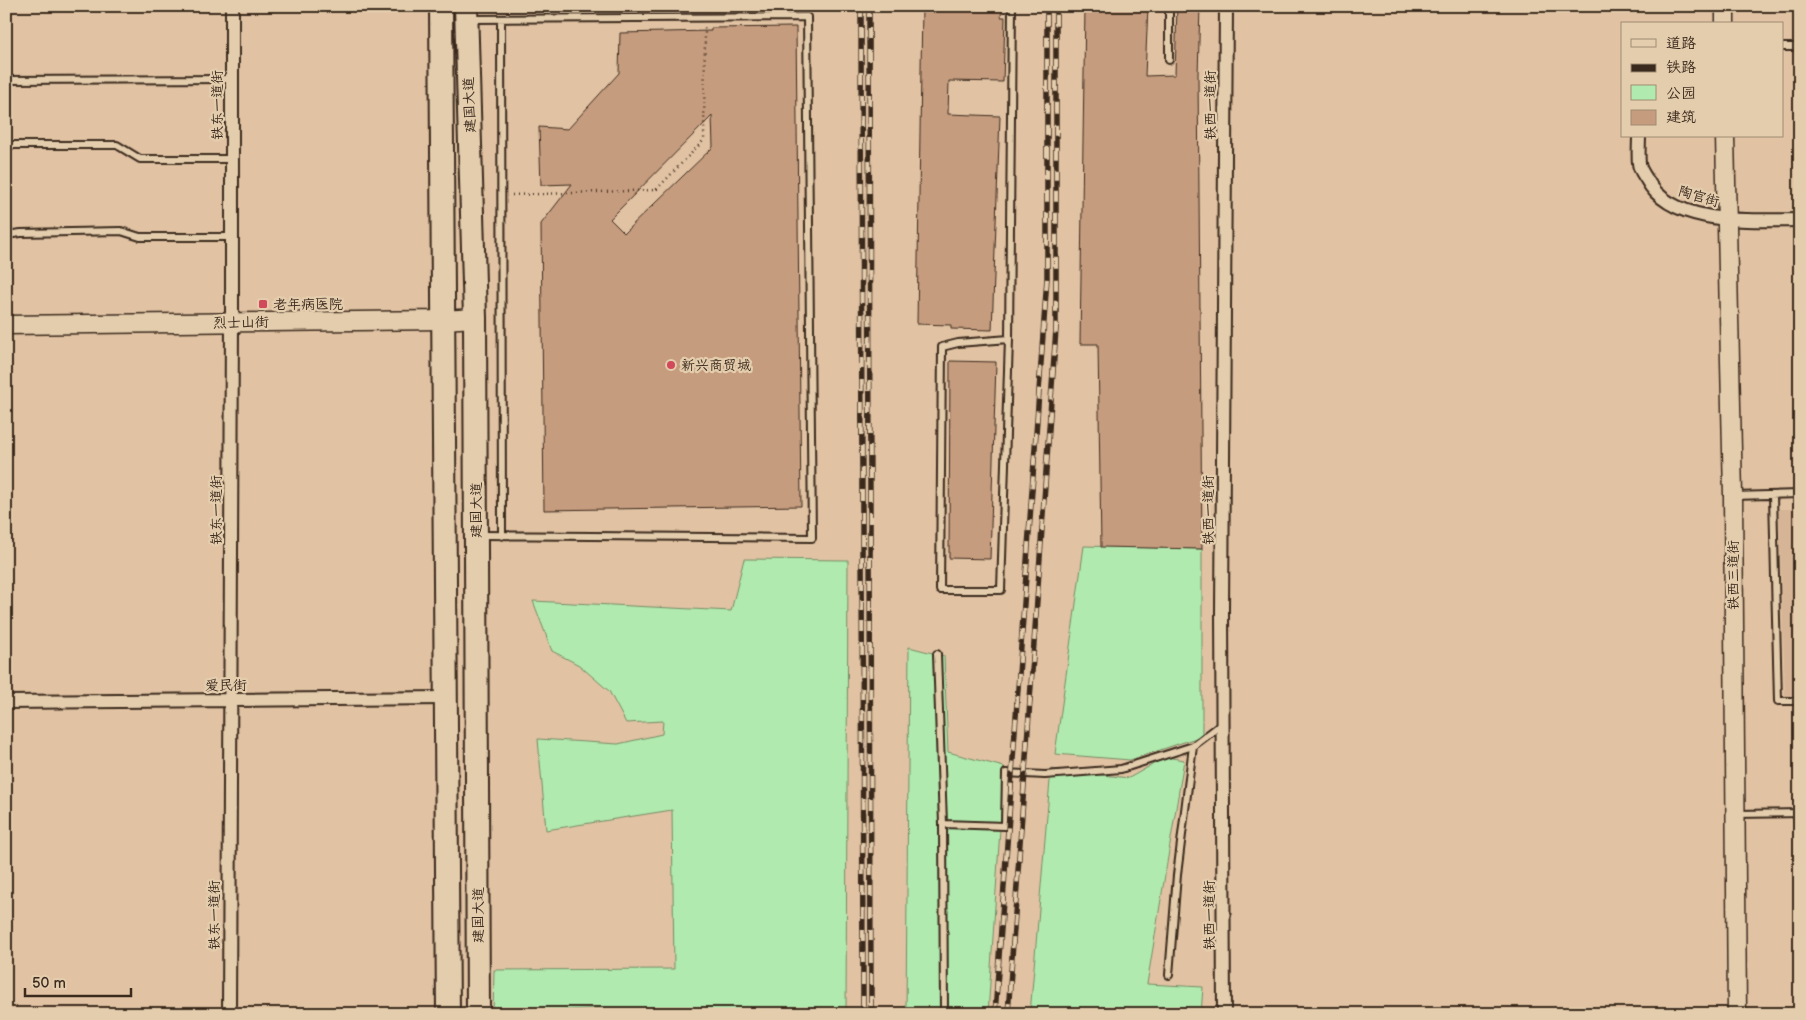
<svg xmlns="http://www.w3.org/2000/svg" width="1806" height="1020" font-family="'Balsamiq Sans','LXGW WenKai TC',sans-serif">
<style>
.built{fill:#d6b496}
.green{fill:#b0eaae;stroke:#768a66}
.building{fill:#c69c7e;stroke:#3b2a1e;fill-rule:evenodd}
.lines{fill:none;stroke-linecap:round;stroke-linejoin:round}
.lane-casing{stroke:#3b2a1e;stroke-width:10}
.street-casing{stroke:#3b2a1e;stroke-width:16}
.secondary-casing{stroke:#3b2a1e;stroke-width:21}
.highway-casing{stroke:#3b2a1e;stroke-width:26}
.path{stroke:#3b2a1e;stroke-width:2.5;stroke-dasharray:1 4;stroke-linecap:butt}
.lane{stroke:#e4cdad;stroke-width:6}
.street{stroke:#e4cdad;stroke-width:12}
.secondary{stroke:#e4cdad;stroke-width:18}
.highway{stroke:#e4cdad;stroke-width:22}
.rail-casing{stroke:#3b2a1e;stroke-width:5.5}
.rail{stroke:#e4cdad;stroke-width:4;stroke-dasharray:11;stroke-linecap:butt}
.poi-dot{fill:#d1495b;stroke:#e4cdad;stroke-width:2}
.labels{text-anchor:middle;stroke-width:4.5;stroke-linejoin:round;paint-order:stroke}
.street-label{font-size:14px;fill:#3b2a1e;stroke:#e4cdad}
.poi-label{font-size:14px;fill:#3b2a1e;stroke:#e4cdad;text-anchor:start}
</style>
<rect width="100%" height="100%" fill="#e1c3a3"/>
<filter id="ink" filterUnits="userSpaceOnUse"><feTurbulence type="fractalNoise" baseFrequency=".02" numOctaves="2"/><feDisplacementMap in="SourceGraphic" scale="10" xChannelSelector="R" yChannelSelector="G"/><feConvolveMatrix kernelMatrix="1 2 1 2 8 2 1 2 1" color-interpolation-filters="sRGB"/></filter>
<g filter="url(#ink)">
<path class="built" d="M1779 509H1800V700L1785 701Z"/>
<path class="green" d="M1084 546 1202 549V736L1130 760 1055 754Z
M744 559 848 560 846 1014H606L605 1008 493 1014 494 970 674 969 672 810 546 830 538 739 618 744 662 734 663 721 626 723 609 691 579 665 552 651 533 601 731 611Z
M909 647 944 656 948 752 1004 767 988 1014H906Z
M1166 757 1184 760 1147 984 1203 987 1201 1014H1030L1051 769 1129 778Z"/>
<path class="building" d="M922 6H1002L1001 17H1005L1003 82 949 81 948 114 1000 116 992 330 951 329V325L917 324Z
M1085 6H1148L1145 76 1175 75 1177 6H1200L1198 75 1202 549 1101 547 1098 344H1080Z
M796 27 801 506 544 510 541 224 572 184 541 185 539 127 568 129 619 73 620 33 711 31V28ZM712 116 713 147 624 233 610 219Z
M950 361 996 362 990 559 949 558Z"/>
<g class="lines">
<defs>
<path id="lane" d="M471 19 807 17 812 538 479 535
M501 19 502 536
M1782 47H1800
M1169 60V6
M6 80 232 79
M6 145H117L140 159H232
M6 235 21 233 121 231 140 237H232
M1009 339 958 343 942 347 940 590H1001L1009 339 1012 6
M1773 495 1778 701H1800
M1734 496 1800 494
M937 654 943 824 944 1014
M1736 814 1800 813
M943 824 1005 826 1006 773 1045 775 1121 769 1193 746
M1169 975 1177 875 1193 746 1222 724"/>
<path id="street" d="M1639 136C1639 145 1638 155 1639 163 1639 169 1644 175 1647 180 1672 227 1755 220 1800 220
M6 702 446 698
M229 1014 232 322V6
M1224 1014 1222 611 1226 6"/>
<path id="secondary" d="M1725 24V6
M1725 136 1733 496 1737 1014
M6 325 443 320 475 318"/>
<path id="highway" d="M441 6 448 1014
M466 6 475 318 478 1014"/>
</defs>
<use href="#lane" class="lane-casing"/>
<use href="#street" class="street-casing"/>
<use href="#secondary" class="secondary-casing"/>
<use href="#highway" class="highway-casing"/>
<path class="path" d="M512 195 656 190 704 140 705 27"/>
<use href="#lane" class="lane"/>
<use href="#street" class="street"/>
<use href="#secondary" class="secondary"/>
<use href="#highway" class="highway"/>
<defs>
<path id="rail" d="M861 6 863 1014
M869 6 871 1014
M995 1014 1047 278V6
M1008 1014 1056 329V6"/>
</defs>
<use href="#rail" class="rail-casing"/>
<use href="#rail" class="rail"/>
</g>
</g>
<g class="poi-dot">
<rect x="258" y="299" width="10" height="10" rx="2.5"/>
<circle cx="671" cy="365" r="5"/>
</g>
<g class="labels">
<g class="street-label">
<text transform="translate(217 105) rotate(-90)" y="5">铁东一道街</text>
<text transform="translate(469 105) rotate(-92)" y="5">建国大道</text>
<text transform="translate(1210 105) rotate(-90)" y="5">铁西一道街</text>
<text transform="translate(1699 196) rotate(16)" y="5">陶官街</text>
<text transform="translate(241 322) rotate(-1)" y="5">烈士山街</text>
<text transform="translate(216 510) rotate(-90)" y="5">铁东一道街</text>
<text transform="translate(476 510) rotate(-90)" y="5">建国大道</text>
<text transform="translate(1208 510) rotate(-90)" y="5">铁西一道街</text>
<text transform="translate(1733 575) rotate(-90)" y="5">铁西三道街</text>
<text transform="translate(226 685) rotate(-1)" y="5">爱民街</text>
<text transform="translate(214 915) rotate(-90)" y="5">铁东一道街</text>
<text transform="translate(478 915) rotate(-90)" y="5">建国大道</text>
<text transform="translate(1209 915) rotate(-90)" y="5">铁西一道街</text>
</g>
<g class="poi-label">
<text x="273" y="309">老年病医院</text>
<text x="681" y="370">新兴商贸城</text>
</g>
</g>
<rect width="1806" height="1020" fill="none" stroke="#e4cdad" stroke-width="25"/>
<rect x="12" y="12" width="1781" height="995" fill="none" stroke="#3b2a1e" stroke-width="2" filter="url(#ink)"/>
<rect x="1621" y="22" width="162" height="115" fill="#e4cdad" stroke="#a08c74"/>
<rect x="1631" y="39" width="25" height="8" fill="#e4cdad" stroke="#a08c74"/>
<text x="1666" y="48" font-size="15" fill="#3b2a1e">道路</text>
<rect x="1631" y="64" width="25" height="8" fill="#3b2a1e" stroke="#a08c74"/>
<text x="1666" y="72" font-size="15" fill="#3b2a1e">铁路</text>
<rect x="1631" y="85" width="25" height="15" fill="#b0eaae" stroke="#a08c74"/>
<text x="1666" y="98" font-size="15" fill="#3b2a1e">公园</text>
<rect x="1631" y="110" width="25" height="15" fill="#c69c7e" stroke="#a08c74"/>
<text x="1666" y="122" font-size="15" fill="#3b2a1e">建筑</text>
<path d="M25 988v8h106v-8" fill="none" stroke="#3b2a1e" stroke-width="2.5"/>
<text x="32" y="988" font-size="15" fill="#3b2a1e" stroke="#e4cdad" stroke-width="4" paint-order="stroke">50 m</text>
</svg>
